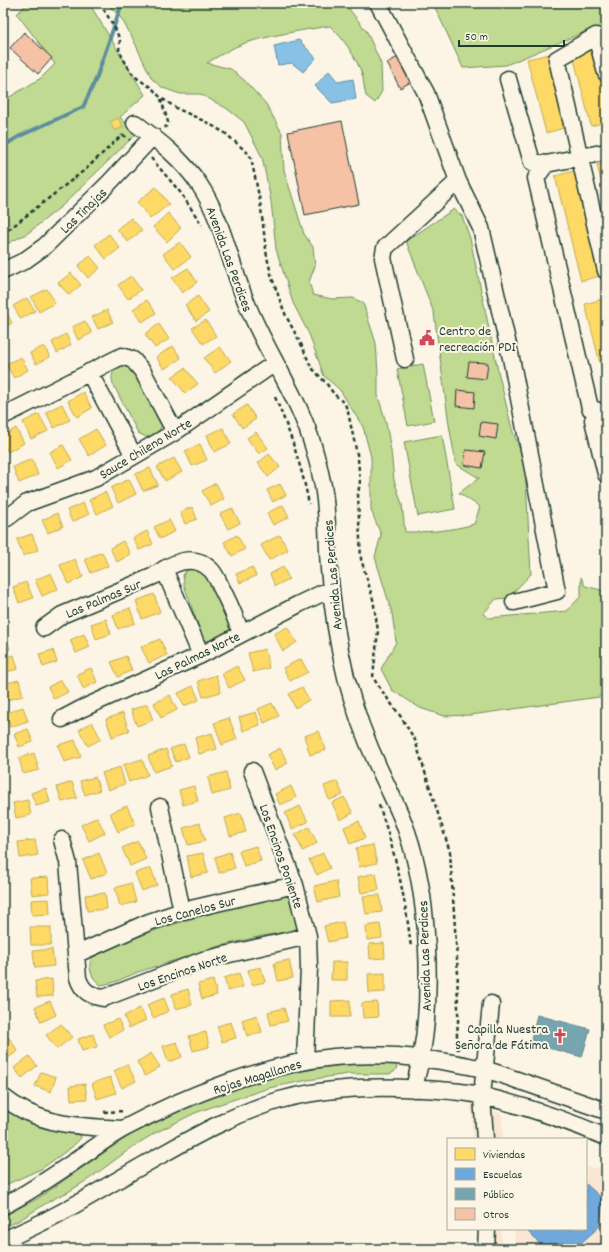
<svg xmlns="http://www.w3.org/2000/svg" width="609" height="1252" font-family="Dekko,sans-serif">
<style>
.built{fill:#fae6d2}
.green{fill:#c0da91;stroke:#708c62}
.water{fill:#87c2e6;stroke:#5d8d9f}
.homes{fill:#ffd966;stroke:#bcaa57}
.schools{fill:#6fa8dc;stroke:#5788aa}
.public{fill:#76a5af;stroke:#5c868a}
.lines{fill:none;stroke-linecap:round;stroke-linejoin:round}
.stream{stroke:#5d8d9f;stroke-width:4}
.building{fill:#f5c2a6;stroke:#1f3d34}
.minor-casing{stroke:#1f3d34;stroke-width:19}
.path{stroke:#1f3d34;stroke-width:2.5;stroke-dasharray:4 3;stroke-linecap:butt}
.minor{stroke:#fcf5e5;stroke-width:16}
.labels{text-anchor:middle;stroke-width:4;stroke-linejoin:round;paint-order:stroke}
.street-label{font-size:14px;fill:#1f3d34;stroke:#fcf5e5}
.poi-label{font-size:14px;fill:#1f3d34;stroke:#fcf5e5;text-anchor:start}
</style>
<rect width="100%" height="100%" fill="#fcf5e5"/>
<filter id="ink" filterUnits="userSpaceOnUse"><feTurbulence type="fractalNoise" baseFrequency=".025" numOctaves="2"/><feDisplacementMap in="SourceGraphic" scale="8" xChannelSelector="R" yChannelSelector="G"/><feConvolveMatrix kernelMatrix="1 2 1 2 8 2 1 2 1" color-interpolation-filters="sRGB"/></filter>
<g filter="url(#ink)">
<path class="built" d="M471 1105 502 1114 503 1139H473Z
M586 1167 606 1168V1249H514L515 1229H586Z
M476 1229H502L501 1249H476Z"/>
<path class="green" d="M28 3H89L145 95 120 117 136 134 63 205 28 233 3 246V101L41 78 55 64 17 14Z
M106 3H346L350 10 367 32 381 64 382 91 375 103 366 96C364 89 364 81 362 74 356 57 344 39 330 26 302 30 273 35 245 43 231 48 219 56 207 63L231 69 244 80 266 104 282 133 284 170 304 234 313 247 315 266 309 282 313 295 332 299 353 298 363 303 376 343 378 373V396L386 422 391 451 394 480 402 504 405 532C430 532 450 531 474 524L480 507 459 493 479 478 456 464 449 425 434 313 406 241 454 209 462 216 470 238 498 371 512 429 525 463 531 574 508 598 496 599 483 614 489 618 567 611 581 596V577L585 586 601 590 606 596V696L471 715 444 716 420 708 392 690 381 669 396 642 392 613 375 557 381 535 371 510V457L363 427 340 390 324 376 309 334 293 303 276 249 271 201 262 157 244 122 226 108 200 94H180L163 88 152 79 133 39 121 18Z
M433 3H606V31L589 30 506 65 463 68Z
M125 364C136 372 153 407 161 420L162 426 156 435 152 437 148 438 138 433 113 384C111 377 112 372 117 366Z
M423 364 434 421 408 426 397 369Z
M442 435 455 509 418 516 404 442Z
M190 569C196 569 200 570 205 574 212 581 226 616 231 628V634C221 639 213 645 203 639L184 585 183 575 186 571Z
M284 896 292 897 300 924 297 928 292 931 262 936 220 946 138 972 115 982 101 985C91 978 88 969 91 958 131 937 172 924 215 912 238 905 260 899 284 896Z
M363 1063H394L397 1067 394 1072 389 1074H348L308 1080 269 1088 217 1105 195 1113 155 1133 134 1146 89 1179 68 1192 53 1199 18 1221 3 1228V1216L37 1199 115 1145 150 1123 192 1103 254 1079 308 1069Z
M3 1101 38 1123 66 1133 80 1134 81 1138 72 1147 41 1169 3 1186Z"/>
<path class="water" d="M299 40 316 58 303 72 292 63 278 65 274 46Z
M329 71 338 82 353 79 356 99 332 103 315 86Z"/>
<path class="homes" d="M594 50 606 96V122L591 126 573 55Z
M550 54 568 127 546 133 527 59Z
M118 118 123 127 115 131 110 122Z
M606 163V201L597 165Z
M577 170 604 275 581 281 555 176Z
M156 187 169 204 150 219 137 202Z
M168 213 181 228 167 242 153 227Z
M131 218 142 230 128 242 117 229Z
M109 234 120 248 106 259 95 245Z
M180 242 191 257 175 269 163 254Z
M90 256 100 268 88 278 78 266Z
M188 268 197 282 182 293 172 278Z
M71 273 81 285 69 295 58 283Z
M131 276 141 290 128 299 118 285Z
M47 289 55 303 39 312 31 297Z
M198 296 209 312 196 321 185 305Z
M27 298 35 311 21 319 13 306Z
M606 298V374L603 375 585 304Z
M147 300 156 313 142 322 133 309Z
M5 310 12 323 3 328V311Z
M107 310 113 322 98 329 92 317Z
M206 320 216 336 203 344 192 328Z
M85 321 92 333 78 340 72 327Z
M159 324 169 339 155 348 145 334Z
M66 334 71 345 57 353 52 342Z
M44 346 50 357 36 364 30 353Z
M173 346 181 358 164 369 156 357Z
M220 347 231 361 215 373 204 358Z
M21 357 28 370 14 378 6 364Z
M185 368 198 384 185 393 172 377Z
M83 392 92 408 77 417 68 401Z
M62 404 70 420 54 428 46 412Z
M247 405 256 419 242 428 233 414Z
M39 414 48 431 31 439 23 422Z
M16 428 24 443 8 452 3 443V436Z
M223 428 231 444 214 452 207 435Z
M96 429 106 445 89 456 79 439Z
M256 432 268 448 259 454 247 438Z
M200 444 207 460 192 466 185 451Z
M63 445 72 460 58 468 50 452Z
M269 454 280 467 268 477 258 463Z
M174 458 182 472 165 481 157 467Z
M32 459 38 475 19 483 13 467Z
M150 468 158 485 143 491 135 474Z
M129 479 136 494 118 503 111 488Z
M3 480 7 490 3 491Z
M216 483 224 499 211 506 202 491Z
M280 484 286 495 273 502 267 490Z
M105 492 113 506 97 514 89 500Z
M83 503 89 514 72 522 67 510Z
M283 505 289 517 273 525 267 513Z
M192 507 197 519 185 524 180 512Z
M232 508 240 523 228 529 220 514Z
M57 513 63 526 48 533 42 520Z
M169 520 175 531 160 539 154 527Z
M147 531 153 544 139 550 133 538Z
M32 534 38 550 23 556 17 539Z
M237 535 245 549 232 556 224 542Z
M280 535 288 550 269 560 261 545Z
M123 541 131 554 117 562 110 548Z
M102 552 108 566 91 573 85 559Z
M75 559 83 577 68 584 60 565Z
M252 567 256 576 240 583 236 574Z
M283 567 289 579 275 586 270 574Z
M51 573 58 589 42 596 35 580Z
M26 582 33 598 19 603 13 587Z
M154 594 160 612 142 619 136 601Z
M130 608 135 623 118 629 113 615Z
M106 619 111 634 96 639 91 624Z
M287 627 297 642 283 651 274 634Z
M3 634H5L10 649 3 651Z
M84 634 90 647 76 653 70 640Z
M160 639 167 655 149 663 141 647Z
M265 649 269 668 253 672 248 653Z
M53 650 57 662 43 667 39 654Z
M14 655 18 669 3 673V658Z
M126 656 132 670 118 677 111 662Z
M301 659 308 672 290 681 283 668Z
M237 666 245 680 229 688 222 674Z
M91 668 97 682 83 689 77 674Z
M216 675 221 692 203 697 198 681Z
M19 680 23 696 7 700 3 684Z
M61 680 68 692 54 699 48 687Z
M193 686 199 700 184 706 178 693Z
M302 687 309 700 295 708 289 694Z
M170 695 177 710 161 718 154 703Z
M272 703 279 716 264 723 258 709Z
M147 704 153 720 137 726 131 710Z
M23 707 28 721 10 727 6 713Z
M256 712 260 725 243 731 239 717Z
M123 713 129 731 112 737 106 719Z
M229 718 237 739 222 745 214 723Z
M92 722 101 739 88 746 79 730Z
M28 729 33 742 19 747 14 734Z
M319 731 326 750 310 755 304 736Z
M212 733 217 749 199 754 195 738Z
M75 740 81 757 64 762 58 745Z
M184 744 189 757 176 762 170 749Z
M280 748 288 763 275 770 267 755Z
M166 749 172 766 154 772 148 756Z
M34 753 39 770 23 774 19 758Z
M142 759 148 775 129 782 123 765Z
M120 767 125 784 108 790 102 773Z
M226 772 230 790 212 795 208 777Z
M95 777 100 790 85 795 80 781Z
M337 781 343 795 329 800 324 786Z
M72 782 77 798 62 802 57 787Z
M194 786 198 801 183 805 179 790Z
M291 786 296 798 280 805 275 794Z
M46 788 50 802 36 806 31 793Z
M344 797 353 813 340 820 332 803Z
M28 800 31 815 16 818 13 803Z
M127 806 135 824 118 832 110 813Z
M300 806 308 822 292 829 285 813Z
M241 813 246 832 230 836 225 818Z
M97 817 105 833 89 841 81 825Z
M359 821 365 838 350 844 344 827Z
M200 823 205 841 188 845 183 828Z
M309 827 317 843 303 851 295 835Z
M35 840 38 855 20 858 18 842Z
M138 841 146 859 130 866 122 848Z
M373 845 377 863 359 867 356 848Z
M256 846 261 861 244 866 239 851Z
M230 852 235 868 219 873 215 857Z
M99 853 107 873 91 879 83 860Z
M203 853 208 873 191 877 187 856Z
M323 853 330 868 317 875 309 860Z
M151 868 157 885 142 891 135 873Z
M376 873 379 890 361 893 358 877Z
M48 877 49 893 32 895 30 878Z
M336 881 339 897 318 902 314 886Z
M131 883 136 902 120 906 115 888Z
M105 893 107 909 87 911 85 895Z
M380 895 382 912 366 914 363 896Z
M49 899 50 914 32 915 31 900Z
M343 922 346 938 328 942 324 926Z
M380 924 382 938 367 940 366 926Z
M30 927H51V945H31Z
M384 943 385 958 370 959 369 944Z
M52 949 54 966 35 968 33 951Z
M289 960 293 978 278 981 274 963Z
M332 962H347V980H331Z
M3 966H4L6 980 3 981Z
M261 967 265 982 252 985 248 970Z
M239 973 243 987 228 991 224 978Z
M385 973V992L369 993 368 974Z
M52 979 53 996 37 997 35 981Z
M213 980 217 995 202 999 198 984Z
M188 989 192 1005 175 1009 172 994Z
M164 998 169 1011 153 1018 147 1005Z
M350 1000V1017H331V1001Z
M50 1001 56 1015 41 1022 35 1007Z
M377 1002 378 1017 363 1018 362 1003Z
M140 1008 146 1020 129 1028 124 1016Z
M284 1008 288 1021 271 1025 268 1012Z
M3 1014 5 1028 3 1029Z
M257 1015 262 1032 247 1036 242 1020Z
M118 1019 123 1030 109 1037 103 1025Z
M231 1022 236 1038 222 1042 217 1026Z
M61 1024 72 1037 57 1049 46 1035Z
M206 1032 209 1047 193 1051 189 1036Z
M93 1034 97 1047 82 1051 78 1039Z
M9 1038 18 1051 5 1060 3 1058V1043Z
M177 1042 182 1057 168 1062 163 1046Z
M151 1053 160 1067 145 1076 137 1062Z
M29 1056 37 1066 22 1078 14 1068Z
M127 1064 136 1081 122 1088 114 1071Z
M41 1072 56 1077 51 1092 35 1086Z
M110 1077 116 1093 97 1099 92 1083Z
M85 1084 87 1099 71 1100 70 1086Z"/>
<path class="schools" d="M586 1184 603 1199 600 1226 580 1244 542 1246 525 1229H586Z"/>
<path class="public" d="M537 1015 590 1029 582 1057 530 1043Z"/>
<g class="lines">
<path class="stream" d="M3 146 22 135 83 107 96 79 122 3"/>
</g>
<path class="building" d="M24 32 52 58 38 74 10 48Z
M398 57 411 82 400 88 387 63Z
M342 121 359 204 305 215 288 132Z
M469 362 488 363 486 379 467 377Z
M457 390 475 392 474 408 456 406Z
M481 422 498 424 496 439 479 436Z
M466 450 485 452 482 468 464 465Z"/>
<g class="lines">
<defs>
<path id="minor" d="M378 3 426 93 458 181 481 228 511 358 557 591 514 602
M606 73 596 36 557 59 606 271
M508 79 532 162 546 164 606 152
M135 123C159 141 182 159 199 184 223 220 230 264 247 304 262 342 284 375 300 411 311 435 318 460 323 486 328 513 327 541 329 569 332 605 337 641 346 677 355 712 368 746 384 779 392 797 401 813 407 832 429 895 433 993 421 1058 419 1068 416 1079 414 1089
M546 164 536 178 590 408 601 412
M3 271 24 261 45 246 109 183 153 136
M405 359 383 258 385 248 458 181
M89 372 134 456
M601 412 593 420 606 474
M3 416 122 356 133 360 143 372 175 432
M7 518 27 503 96 478 175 432 275 363
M164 569 201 655
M44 628 62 615 154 576C170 564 193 552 210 569 216 574 219 584 223 591 230 605 236 618 241 634
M62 719 81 709 201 655 299 604 331 589
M252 771 295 885 308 936 309 968 305 1061
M160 807 182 911
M62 840 68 862 78 978C82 991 90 996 104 998L203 960 308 936
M77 954 149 922 182 911 295 885
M3 1097C39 1126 78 1126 122 1129
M485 1139 482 1096 491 1004
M3 1206C34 1190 62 1170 91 1150 101 1143 112 1135 123 1129 185 1096 265 1064 334 1057 384 1052 434 1058 483 1069 496 1072 510 1078 523 1082 551 1092 578 1101 606 1111
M3 1240C59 1218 110 1183 163 1154 200 1133 239 1112 280 1100 327 1087 374 1086 422 1089 442 1090 463 1091 483 1096 525 1106 566 1120 606 1137
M486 1249 487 1229"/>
</defs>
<use href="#minor" class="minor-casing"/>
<path class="path" d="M100 3 116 30 120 41 119 51 131 72 138 79 152 88 161 98 178 109 206 122 225 133 249 154 251 158 260 201 267 257 272 278 281 303 286 316 302 346 311 367 326 383 334 394 345 404 348 412 358 459 360 482 358 494 359 519 361 559 373 599 378 631 373 677 377 684 401 717 415 740 450 852 458 974C457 987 458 999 458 1012 459 1026 455 1034 458 1050
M161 99 168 122 165 128
M123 135 130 140
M151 158 180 192 202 225
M3 234 86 169 122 135
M275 397C290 432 302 467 309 504
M379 805C395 852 406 899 411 948
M104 1112 125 1111"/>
<use href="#minor" class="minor"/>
</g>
</g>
<defs>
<symbol id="civic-bare" viewBox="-9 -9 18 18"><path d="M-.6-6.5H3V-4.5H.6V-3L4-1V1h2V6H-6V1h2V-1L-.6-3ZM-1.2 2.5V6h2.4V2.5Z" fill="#d1495b" stroke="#fcf5e5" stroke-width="2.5" paint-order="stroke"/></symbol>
<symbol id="church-bare" viewBox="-9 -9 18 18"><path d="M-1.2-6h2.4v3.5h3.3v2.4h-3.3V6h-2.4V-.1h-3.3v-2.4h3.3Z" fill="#d1495b" stroke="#fcf5e5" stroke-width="2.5" paint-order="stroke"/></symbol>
</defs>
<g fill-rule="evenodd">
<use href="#civic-bare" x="416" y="327" width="22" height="22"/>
<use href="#church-bare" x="549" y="1025" width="22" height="22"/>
</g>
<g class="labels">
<g class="street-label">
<text transform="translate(83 210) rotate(-44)" y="5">Las Tinajas</text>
<text transform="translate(230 259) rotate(70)" y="5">Avenida Las Perdices</text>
<text transform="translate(145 448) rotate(-31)" y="5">Sauce Chileno Norte</text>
<text transform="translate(332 575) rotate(-95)" y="5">Avenida Las Perdices</text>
<text transform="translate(103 598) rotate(-23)" y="5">Las Palmas Sur</text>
<text transform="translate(197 655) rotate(-26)" y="5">Las Palmas Norte</text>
<text transform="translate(282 856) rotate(71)" y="5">Los Encinos Poniente</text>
<text transform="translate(195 910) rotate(-15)" y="5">Los Canelos Sur</text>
<text transform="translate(424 956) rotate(-92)" y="5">Avenida Las Perdices</text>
<text transform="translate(182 971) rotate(-19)" y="5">Los Encinos Norte</text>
<text transform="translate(257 1076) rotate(-17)" y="5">Rojas Magallanes</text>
</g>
<g class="poi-label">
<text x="439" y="335">Centro de<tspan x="439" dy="16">recreación PDI</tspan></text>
<text x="548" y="1033" text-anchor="end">Capilla Nuestra<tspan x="548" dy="16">Señora de Fátima</tspan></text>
</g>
</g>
<rect width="609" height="1252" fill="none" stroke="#fcf5e5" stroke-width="16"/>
<rect x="8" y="8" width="593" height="1236" fill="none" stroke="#1f3d34" stroke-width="1.5" filter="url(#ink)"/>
<rect x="447" y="1138" width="140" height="92" fill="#fcf5e5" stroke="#a4ab9e"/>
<rect x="455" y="1148" width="20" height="12" fill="#ffd966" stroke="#a4ab9e"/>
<text x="483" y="1158" font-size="12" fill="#1f3d34">Viviendas</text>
<rect x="455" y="1168" width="20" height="12" fill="#6fa8dc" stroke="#a4ab9e"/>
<text x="483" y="1178" font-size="12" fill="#1f3d34">Escuelas</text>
<rect x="455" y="1188" width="20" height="12" fill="#76a5af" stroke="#a4ab9e"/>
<text x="483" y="1198" font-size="12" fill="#1f3d34">Público</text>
<rect x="455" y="1208" width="20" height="12" fill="#f5c2a6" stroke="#a4ab9e"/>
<text x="483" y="1218" font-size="12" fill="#1f3d34">Otros</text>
<path d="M459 40v6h105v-6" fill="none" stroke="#1f3d34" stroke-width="2"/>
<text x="465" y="40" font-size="12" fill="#1f3d34" stroke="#fcf5e5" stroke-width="3" paint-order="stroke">50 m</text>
</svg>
